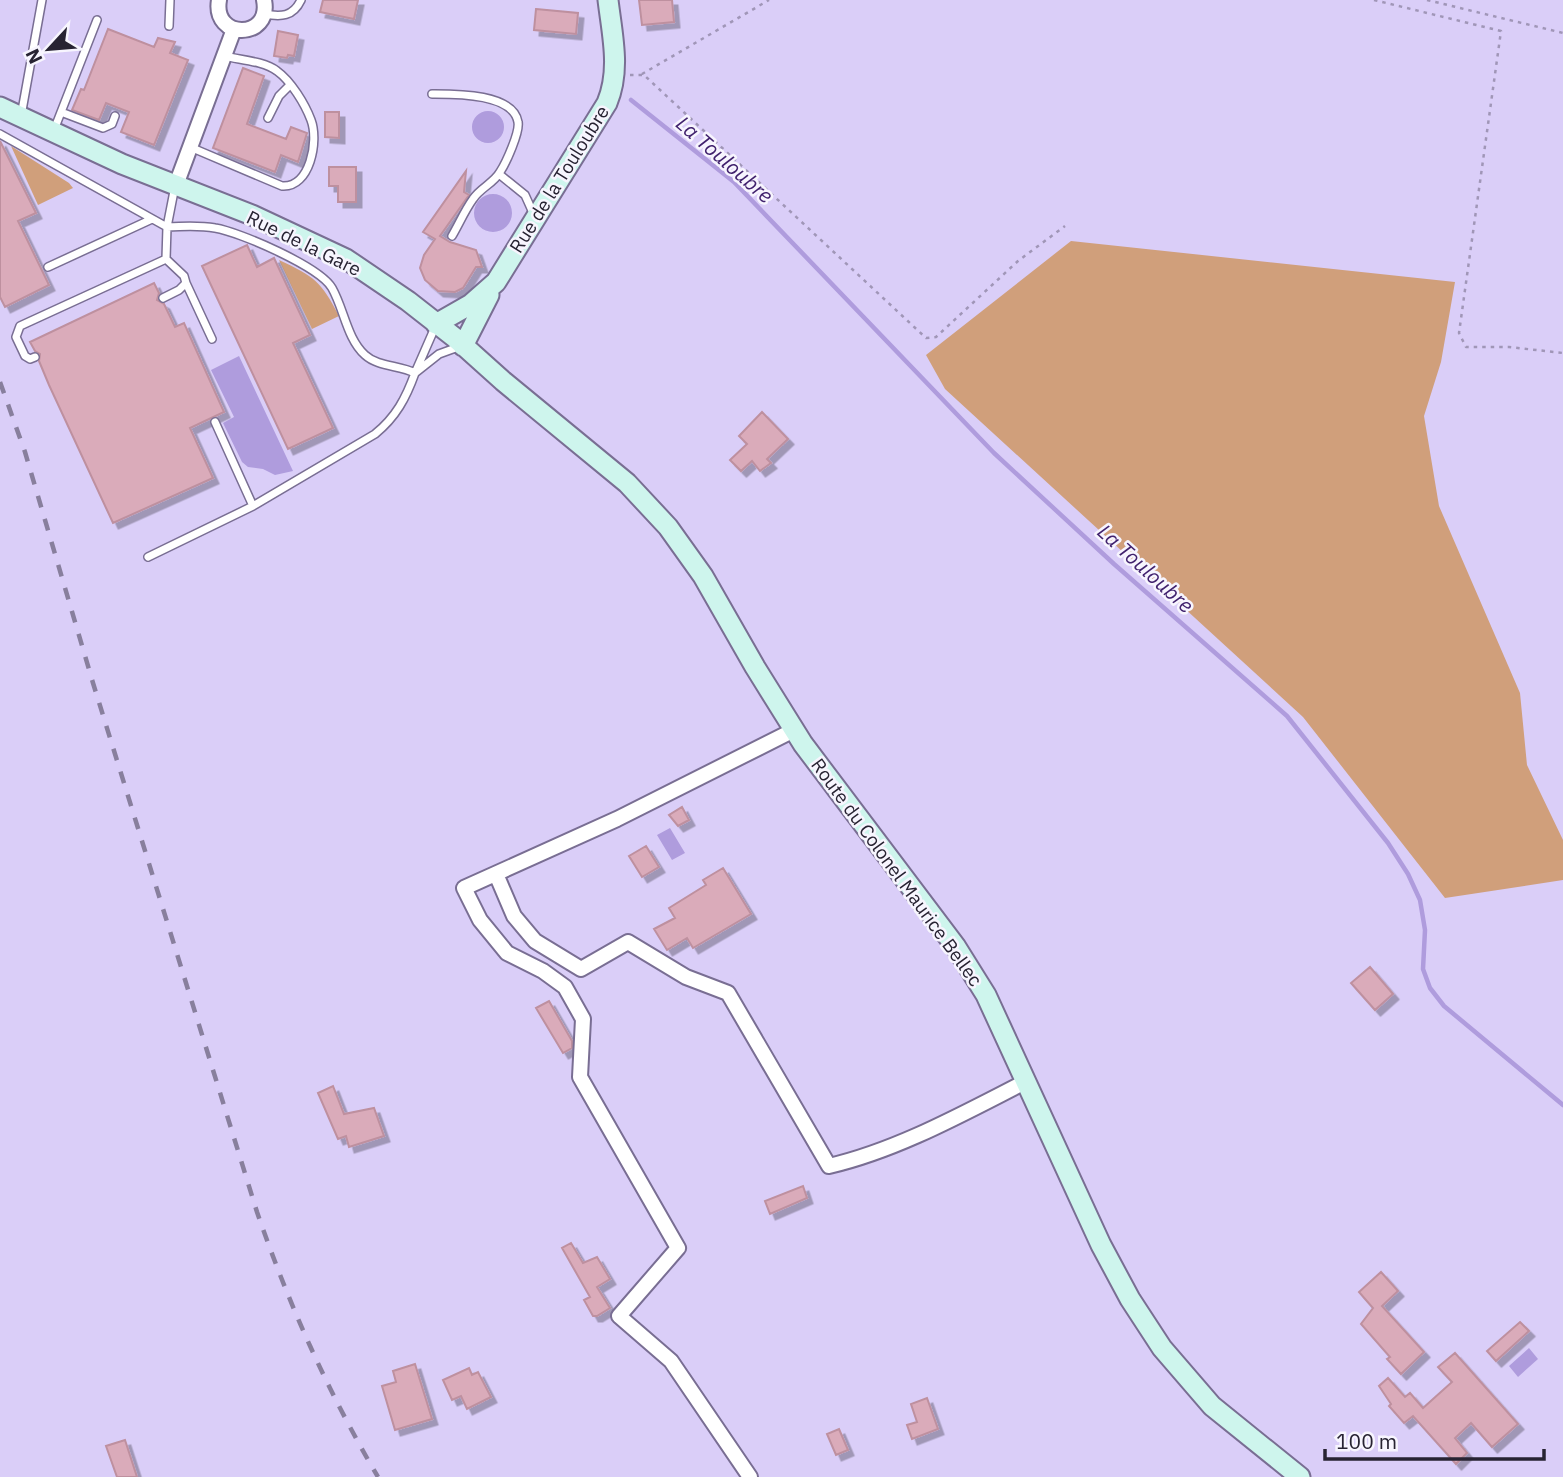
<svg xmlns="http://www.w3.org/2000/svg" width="1563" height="1477" font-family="'IBM Plex Sans',sans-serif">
	<defs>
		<filter id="shadow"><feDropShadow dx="5.5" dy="5.5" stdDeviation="0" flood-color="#0004"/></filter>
	</defs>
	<rect width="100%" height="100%" fill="#dacef8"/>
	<!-- green -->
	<path fill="#d09f7b" d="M11,146L69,183L73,188L38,205Z
		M1071,241L1455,282L1441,362L1424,416L1439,506L1520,693L1527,765L1563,840V880L1445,898L1303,717L945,389L926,355Z
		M279,260C315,277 321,281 339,316L312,329Z"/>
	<!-- water -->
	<path fill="#af9cdd" d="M472 127a16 16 0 1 1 32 0a16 16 0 1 1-32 0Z
		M474 213a19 19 0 1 1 38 0a19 19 0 1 1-38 0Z
		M239,356L293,471L275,475L263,469L248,467L242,462L223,423L234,417L211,370Z
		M670,828L685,853L672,860L657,835Z
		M1529,1348L1538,1359L1518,1377L1509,1366Z"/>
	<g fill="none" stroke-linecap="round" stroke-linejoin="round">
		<!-- stream -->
		<path stroke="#af9cdd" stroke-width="4.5" d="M631,100L734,182L994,453L1114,564L1287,716L1388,843L1408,874L1420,900L1425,930L1423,969L1430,988L1444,1006L1563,1105"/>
	</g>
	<!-- building -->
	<path fill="#daabba" stroke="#be909f" stroke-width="2" filter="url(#shadow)" d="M323,0H358L354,19L320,12Z
		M639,0H672L674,22L642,25Z
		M536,9L578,13L576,34L534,30Z
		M108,29L154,47L158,38L175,42L170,53L188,60L154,145L121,132L129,112L106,103L99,120L72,110L81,89L84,90Z
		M278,31L298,35L294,56L288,55L287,58L274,56Z
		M243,68L264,76L247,124L286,139L291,127L307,133L298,162L281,155L275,172L213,148Z
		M325,112H339V138L325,137Z
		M0,141L36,213L18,221L49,285L5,307L0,297Z
		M329,167H356V202H338V186H329Z
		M466,171L464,192L469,195L440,236L450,242L476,250L482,267H476L463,288L455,292L438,291L425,280L420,268L424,255L435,239L423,232Z
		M247,245L257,267L274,258L310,335L293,343L333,428L288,449L202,266Z
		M154,283L159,293L157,300L164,304L175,327L184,323L224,412L190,428L213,478L113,523L49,385L39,361L40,354L35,351L30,342Z
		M762,412L788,439L767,459L771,463L760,471L752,461L741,471L730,460L747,444L739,436Z
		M682,807L689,820L678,826L669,815Z
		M646,846L659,867L642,877L629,856Z
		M723,868L751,914L693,948L687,938L667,950L654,929L675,918L669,908L706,885L703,880Z
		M1370,967L1393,994L1375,1010L1351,983Z
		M549,1001L572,1041V1048L563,1053L536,1008Z
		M333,1086L344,1114L374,1108L384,1136L349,1147L346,1136L338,1139L318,1093Z
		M803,1186L807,1198L770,1214L765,1201Z
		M571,1243L583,1263L597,1257L610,1279L597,1287L610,1308L597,1316H593L584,1300L590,1297L562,1248Z
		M1381,1272L1398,1291L1382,1306L1424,1352L1401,1374L1387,1359L1390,1357L1361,1324L1373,1308L1359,1292Z
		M1520,1322L1529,1331L1496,1361L1487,1351Z
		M1455,1353L1518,1424L1492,1447L1471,1423L1455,1438L1467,1453L1456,1464L1413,1416L1404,1423L1389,1406L1391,1404L1379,1386L1388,1378L1405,1397L1410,1393L1423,1408L1452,1382L1438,1367Z
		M415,1364L432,1419L395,1430L382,1386L396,1382L393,1371Z
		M469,1368L472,1375L478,1372L491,1397L467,1409L461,1396L452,1400L443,1380Z
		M927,1398L938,1429L912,1439L907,1425L917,1422L911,1404Z
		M839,1429L848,1450L836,1455L827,1434Z
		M125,1440L137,1477H117L106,1446Z"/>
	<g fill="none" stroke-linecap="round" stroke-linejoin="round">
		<!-- lane casing -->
		<g stroke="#796e93" stroke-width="10">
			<path id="lane" d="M264,14C281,17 293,17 301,0
				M169,26L170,0
				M432,94C454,94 513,93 518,122C520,132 506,163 500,172C494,183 480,188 473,199C465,210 459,224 452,236
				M61,112L103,128L112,124L115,116
				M21,116L42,0
				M268,118L279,96L290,85
				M54,130L97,20
				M0,134L167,227C183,226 199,225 215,228C240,232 320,267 332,288C344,309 347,339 365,355C378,367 399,365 415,373C406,398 396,417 375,434L253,506L148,557
				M190,147L282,186C310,188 319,141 311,120C305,104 291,81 277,71C264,61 240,60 224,56
				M499,174L525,195L534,215
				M48,267L152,219
				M186,283L212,339
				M163,298L179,290L186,283L184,276L166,259
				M436,325L415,373L439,354L461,346
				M35,357L30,359L25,356L16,337L20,326L166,259L167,227L175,186
				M215,422L253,506"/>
		</g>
		<!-- street casing -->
		<g stroke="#796e93" stroke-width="18">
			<path id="street" d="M219,0C212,40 272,40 264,0
				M176,185L234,29
				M496,874L514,916L535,941L581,969L628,942L686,977L728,993L829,1166C898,1150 964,1113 1027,1081
				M750,1477L671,1361L619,1316L678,1248L580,1077L583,1019L565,987L543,971L507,953L480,920L464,888L617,819L794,730"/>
		</g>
		<!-- secondary casing -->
		<g stroke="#796e93" stroke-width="23">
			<path id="secondary" d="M0,107L122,164L252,215L346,259L408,301L454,337L503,381L627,483L668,527L703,576L755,667L803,744L956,947L986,995L1101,1245L1130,1299L1162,1348L1212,1406L1300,1477
				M436,324L471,304L496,282L607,103C621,70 612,34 608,0
				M463,346L489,295"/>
		</g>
		<!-- path -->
		<path stroke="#a096b7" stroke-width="2.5" stroke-dasharray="3.5 5" stroke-linecap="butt" d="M1374,0L1501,31L1459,333L1466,347H1509L1563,353
			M1427,0L1563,33
			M642,74L769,0
			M630,75H644L926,338L936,337L1018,261L1065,226"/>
		<!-- lane -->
		<use href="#lane" stroke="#fff" stroke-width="7"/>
		<!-- street -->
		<use href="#street" stroke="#fff" stroke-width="14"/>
		<!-- secondary -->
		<use href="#secondary" stroke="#cef5ed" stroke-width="19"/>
		<!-- rail -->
		<path stroke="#887f9d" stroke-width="4.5" stroke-dasharray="12 12" stroke-linecap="butt" d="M0,382L25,452L93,683L257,1212C289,1305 328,1392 378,1477"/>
	</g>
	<g text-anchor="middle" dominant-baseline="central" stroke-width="5" stroke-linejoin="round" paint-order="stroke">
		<!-- street labels -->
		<g font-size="19" fill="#272332" stroke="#f7f5fe">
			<text transform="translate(559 179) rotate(-58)">Rue de la Touloubre</text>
			<text transform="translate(304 243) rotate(26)">Rue de la Gare</text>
			<text transform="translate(897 872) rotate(54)">Route du Colonel Maurice Bellec</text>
		</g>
		<!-- water labels -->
		<g font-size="21" font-style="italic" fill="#41226e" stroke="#f7f5fe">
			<text transform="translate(725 159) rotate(41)">La Touloubre</text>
			<text transform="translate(1146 568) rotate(42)">La Touloubre</text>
		</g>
	</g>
	<!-- north arrow -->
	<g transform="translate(49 49) rotate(244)" stroke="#f7f5fe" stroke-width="5" paint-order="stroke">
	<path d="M0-5L12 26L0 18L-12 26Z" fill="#272332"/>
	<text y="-10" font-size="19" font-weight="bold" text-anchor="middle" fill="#272332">N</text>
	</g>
	<!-- scale -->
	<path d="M1325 1449v10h219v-10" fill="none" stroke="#272332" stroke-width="3.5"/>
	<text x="1336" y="1449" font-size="21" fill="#272332" stroke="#f7f5fe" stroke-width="5" paint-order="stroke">100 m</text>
</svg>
